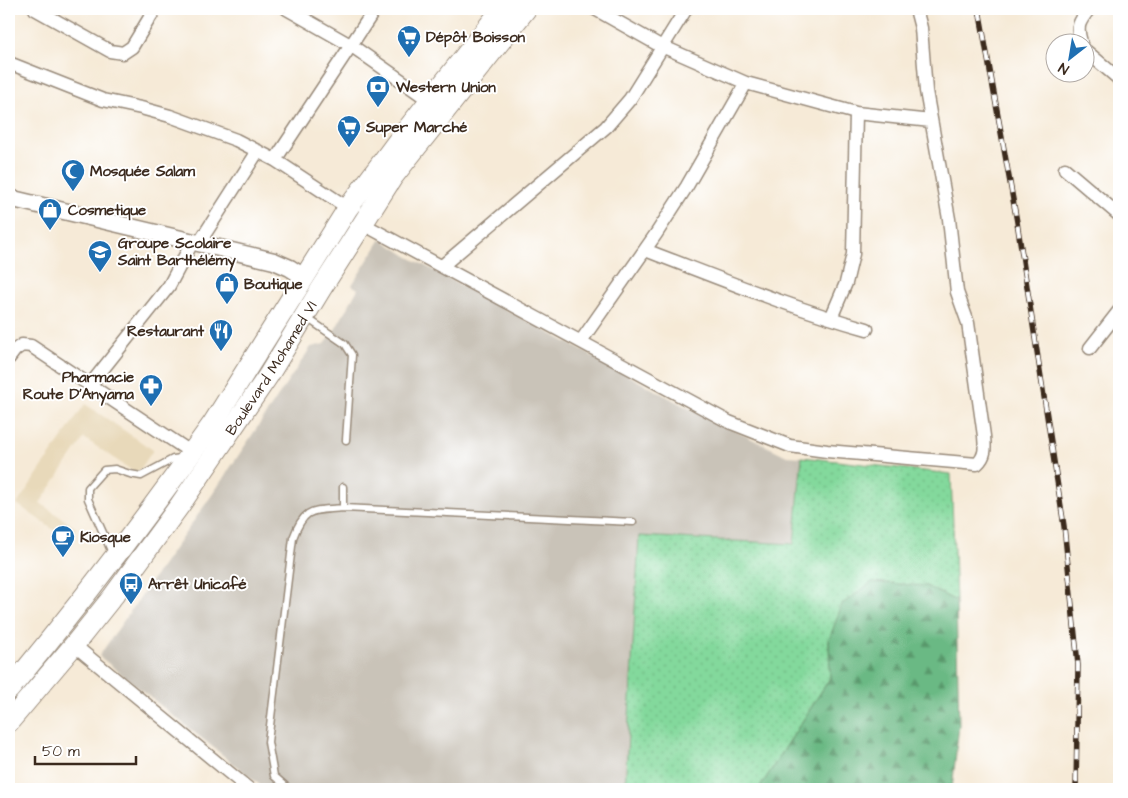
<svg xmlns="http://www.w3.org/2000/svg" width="1128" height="798" font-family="'Architects Daughter',sans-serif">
	<defs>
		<pattern id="grass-dots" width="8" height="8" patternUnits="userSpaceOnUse" patternTransform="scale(1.25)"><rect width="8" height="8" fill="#83d99c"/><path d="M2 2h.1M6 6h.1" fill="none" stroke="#72ba86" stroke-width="1.8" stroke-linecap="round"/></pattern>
		<pattern id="forest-firs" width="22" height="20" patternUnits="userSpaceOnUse" patternTransform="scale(1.25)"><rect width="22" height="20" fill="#6ab984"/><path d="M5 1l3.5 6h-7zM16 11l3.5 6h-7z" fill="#58976b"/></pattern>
	</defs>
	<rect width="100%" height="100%" fill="#fff"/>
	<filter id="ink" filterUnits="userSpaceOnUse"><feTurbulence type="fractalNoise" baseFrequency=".02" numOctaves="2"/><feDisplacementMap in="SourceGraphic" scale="10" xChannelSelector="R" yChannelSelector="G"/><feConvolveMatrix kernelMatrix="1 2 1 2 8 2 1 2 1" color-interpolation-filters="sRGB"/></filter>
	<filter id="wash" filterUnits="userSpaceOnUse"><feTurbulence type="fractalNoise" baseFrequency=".0096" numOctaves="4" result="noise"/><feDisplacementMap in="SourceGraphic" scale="20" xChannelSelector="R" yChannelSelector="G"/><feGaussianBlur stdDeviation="1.12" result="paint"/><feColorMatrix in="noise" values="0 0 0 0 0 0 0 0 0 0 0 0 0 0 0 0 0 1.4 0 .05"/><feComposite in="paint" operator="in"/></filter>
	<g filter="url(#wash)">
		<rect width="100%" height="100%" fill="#f6ead7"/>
		<!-- built -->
		<path fill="#e8d9ba" d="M85,404L153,450L137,474L84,438L40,503L76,528L68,540L17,504Z"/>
		<!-- industrial -->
		<path fill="#c9c3b8" d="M381,239L407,256L688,408L787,456L802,457L794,544L639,537L625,789H265L99,656L214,492L311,347L325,344L332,335L358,289L352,285Z"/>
		<!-- grass -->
		<path fill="url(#grass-dots)" stroke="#5f825d" d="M802,457L951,474L956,601L926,586L829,640L830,678L759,789H625L639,536L794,544Z"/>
		<!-- forest -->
		<path fill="url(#forest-firs)" stroke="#527251" d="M872,582L926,586L956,601L959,725L952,789H759L830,678L829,640L842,604Z"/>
	</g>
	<g filter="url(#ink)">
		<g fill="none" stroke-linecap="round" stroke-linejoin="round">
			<!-- service casing -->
			<g stroke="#988a7a" stroke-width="9">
				<path id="service" d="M307,318L345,344L352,355L346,440
					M343,508V487
					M113,555L88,499V488L104,470L115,469L130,474L141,476L173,459L182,458
					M289,789L274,776L268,742L293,538C305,506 313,511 343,508L633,522"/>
			</g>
			<!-- minor casing -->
			<g stroke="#988a7a" stroke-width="15">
				<path id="minor" d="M35,9L110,51L123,53L132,47L155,9
					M287,9L352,46L429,100
					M595,9L657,44L746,83L856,113L931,121
					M1081,42C1076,26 1079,22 1089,9
					M1086,51L1119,79
					M9,63L103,100L141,108L170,116L236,140L275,160L348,208
					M275,160L375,9
					M1065,169L1119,215
					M363,224L729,422L790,446L827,451L977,464C986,456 985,448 984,436L968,323L957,292L949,219L926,91L921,28L916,9
					M199,243L258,151
					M645,250C719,278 791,308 867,329
					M442,266L606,127L630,99L686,9
					M831,318L846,283L853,254L856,113
					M581,341L656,234L687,186L746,83
					M1090,348L1119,311
					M9,358L15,350L22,345L31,346L192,453
					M90,385L169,286L193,241
					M74,645L249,789"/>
			</g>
			<!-- tertiary casing -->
			<g stroke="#988a7a" stroke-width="19">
				<path id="tertiary" d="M9,198L274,261L290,268L304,277"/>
			</g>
			<!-- primary casing -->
			<g stroke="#988a7a" stroke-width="22">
				<g id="primary">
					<path d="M9,690C80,604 148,515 213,423L348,208L397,142L502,9"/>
					<path id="s1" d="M9,722L74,645L114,595L180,505L268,376L321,289L392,178L526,9"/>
				</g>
			</g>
			<!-- service -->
			<use href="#service" stroke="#fff" stroke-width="6"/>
			<!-- minor -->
			<use href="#minor" stroke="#fff" stroke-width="12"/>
			<!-- tertiary -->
			<use href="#tertiary" stroke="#fff" stroke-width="16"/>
			<!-- primary -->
			<use href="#primary" stroke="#fff" stroke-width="20"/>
			<!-- rail casing -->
			<g stroke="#3b2a1e" stroke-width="5.5">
				<path id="rail" d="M979,9L1017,222L1064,526L1078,665L1076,789"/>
			</g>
			<!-- rail -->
			<use href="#rail" stroke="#fff" stroke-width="4" stroke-dasharray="11" stroke-linecap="butt"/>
		</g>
	</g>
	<!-- icons -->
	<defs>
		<g id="supermarket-pin" transform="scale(1.25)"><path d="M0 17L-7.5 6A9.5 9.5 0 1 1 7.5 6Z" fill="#1f6fb2" stroke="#fff"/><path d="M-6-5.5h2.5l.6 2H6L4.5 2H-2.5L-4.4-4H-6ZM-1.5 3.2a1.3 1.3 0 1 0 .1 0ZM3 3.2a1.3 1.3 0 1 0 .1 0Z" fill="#fff"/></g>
		<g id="bank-pin" transform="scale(1.25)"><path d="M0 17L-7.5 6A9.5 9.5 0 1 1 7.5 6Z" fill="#1f6fb2" stroke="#fff"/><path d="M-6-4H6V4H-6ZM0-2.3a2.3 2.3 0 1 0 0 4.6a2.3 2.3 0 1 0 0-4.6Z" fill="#fff"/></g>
		<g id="mosque-pin" transform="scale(1.25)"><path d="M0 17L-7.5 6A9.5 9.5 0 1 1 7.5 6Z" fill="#1f6fb2" stroke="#fff"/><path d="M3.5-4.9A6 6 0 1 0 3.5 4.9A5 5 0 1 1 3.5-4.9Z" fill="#fff"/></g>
		<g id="shop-pin" transform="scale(1.25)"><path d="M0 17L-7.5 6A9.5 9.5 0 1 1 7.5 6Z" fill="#1f6fb2" stroke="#fff"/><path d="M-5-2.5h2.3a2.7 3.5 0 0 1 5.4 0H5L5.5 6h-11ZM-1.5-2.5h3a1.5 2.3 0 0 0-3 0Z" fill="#fff"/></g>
		<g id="school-pin" transform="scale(1.25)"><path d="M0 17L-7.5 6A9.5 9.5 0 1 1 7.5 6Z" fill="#1f6fb2" stroke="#fff"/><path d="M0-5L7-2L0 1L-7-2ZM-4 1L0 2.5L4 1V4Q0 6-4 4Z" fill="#fff"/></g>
		<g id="restaurant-pin" transform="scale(1.25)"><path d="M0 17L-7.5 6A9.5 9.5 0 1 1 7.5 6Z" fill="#1f6fb2" stroke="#fff"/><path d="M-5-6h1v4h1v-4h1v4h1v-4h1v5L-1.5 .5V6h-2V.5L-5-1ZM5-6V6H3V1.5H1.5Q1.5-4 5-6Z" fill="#fff"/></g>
		<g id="pharmacy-pin" transform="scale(1.25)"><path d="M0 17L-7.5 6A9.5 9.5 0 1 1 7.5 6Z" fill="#1f6fb2" stroke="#fff"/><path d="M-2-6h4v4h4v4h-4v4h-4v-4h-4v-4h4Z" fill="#fff"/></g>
		<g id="cafe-pin" transform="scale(1.25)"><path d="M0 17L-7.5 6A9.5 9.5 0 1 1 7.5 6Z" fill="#1f6fb2" stroke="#fff"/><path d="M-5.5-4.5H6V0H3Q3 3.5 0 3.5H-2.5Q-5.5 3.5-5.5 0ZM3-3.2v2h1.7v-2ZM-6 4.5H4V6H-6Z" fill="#fff"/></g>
		<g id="bus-pin" transform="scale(1.25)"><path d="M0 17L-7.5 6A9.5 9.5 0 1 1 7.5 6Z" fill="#1f6fb2" stroke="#fff"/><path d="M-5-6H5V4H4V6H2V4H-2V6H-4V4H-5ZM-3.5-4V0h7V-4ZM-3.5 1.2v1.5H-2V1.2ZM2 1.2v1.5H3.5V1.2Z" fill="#fff"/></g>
	</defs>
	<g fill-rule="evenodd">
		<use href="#supermarket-pin" x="409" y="37"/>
		<use href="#bank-pin" x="378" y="87"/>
		<use href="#supermarket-pin" x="349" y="127"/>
		<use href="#mosque-pin" x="73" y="171"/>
		<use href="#shop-pin" x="50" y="210"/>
		<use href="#school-pin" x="100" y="252"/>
		<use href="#shop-pin" x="227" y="284"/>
		<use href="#restaurant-pin" x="221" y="331"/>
		<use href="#pharmacy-pin" x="151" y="386"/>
		<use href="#cafe-pin" x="63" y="537"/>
		<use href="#bus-pin" x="131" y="584"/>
	</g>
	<g text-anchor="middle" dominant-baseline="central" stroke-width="4" stroke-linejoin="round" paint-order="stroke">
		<!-- poi labels -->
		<g font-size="15" font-weight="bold" fill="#3b2a1e" stroke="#fff" text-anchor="start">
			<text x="426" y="37">Dépôt Boisson</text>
			<text x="396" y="87">Western Union</text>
			<text x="366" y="127">Super Marché</text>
			<text x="90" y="171">Mosquée Salam</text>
			<text x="68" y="210">Cosmetique</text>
			<text x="118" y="243">Groupe Scolaire<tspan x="118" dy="17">Saint Barthélémy</tspan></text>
			<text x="244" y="284">Boutique</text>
			<text x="204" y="331" text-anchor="end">Restaurant</text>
			<text x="134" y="377" text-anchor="end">Pharmacie<tspan x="134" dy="17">Route D'Anyama</tspan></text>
			<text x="80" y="537">Kiosque</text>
			<text x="148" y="584">Arrêt Unicafé</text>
		</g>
		<!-- street labels -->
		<g font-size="15" fill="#3b2a1e" stroke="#fff">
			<text stroke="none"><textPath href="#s1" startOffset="441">Boulevard Mohamed VI</textPath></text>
		</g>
	</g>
	<!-- margin -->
	<rect width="1128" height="798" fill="none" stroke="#fff" stroke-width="30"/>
	<!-- north arrow -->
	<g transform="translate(1070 58) rotate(211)"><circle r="24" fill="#ffffff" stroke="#b1aaa5"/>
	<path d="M0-4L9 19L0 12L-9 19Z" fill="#1f6fb2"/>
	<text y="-8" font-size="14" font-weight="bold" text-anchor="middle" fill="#3b2a1e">N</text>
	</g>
	<!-- scale -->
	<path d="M35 756v8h101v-8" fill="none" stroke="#3b2a1e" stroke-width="2.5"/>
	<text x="42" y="756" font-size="15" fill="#3b2a1e" stroke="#ffffff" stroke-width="4" paint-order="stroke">50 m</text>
</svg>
